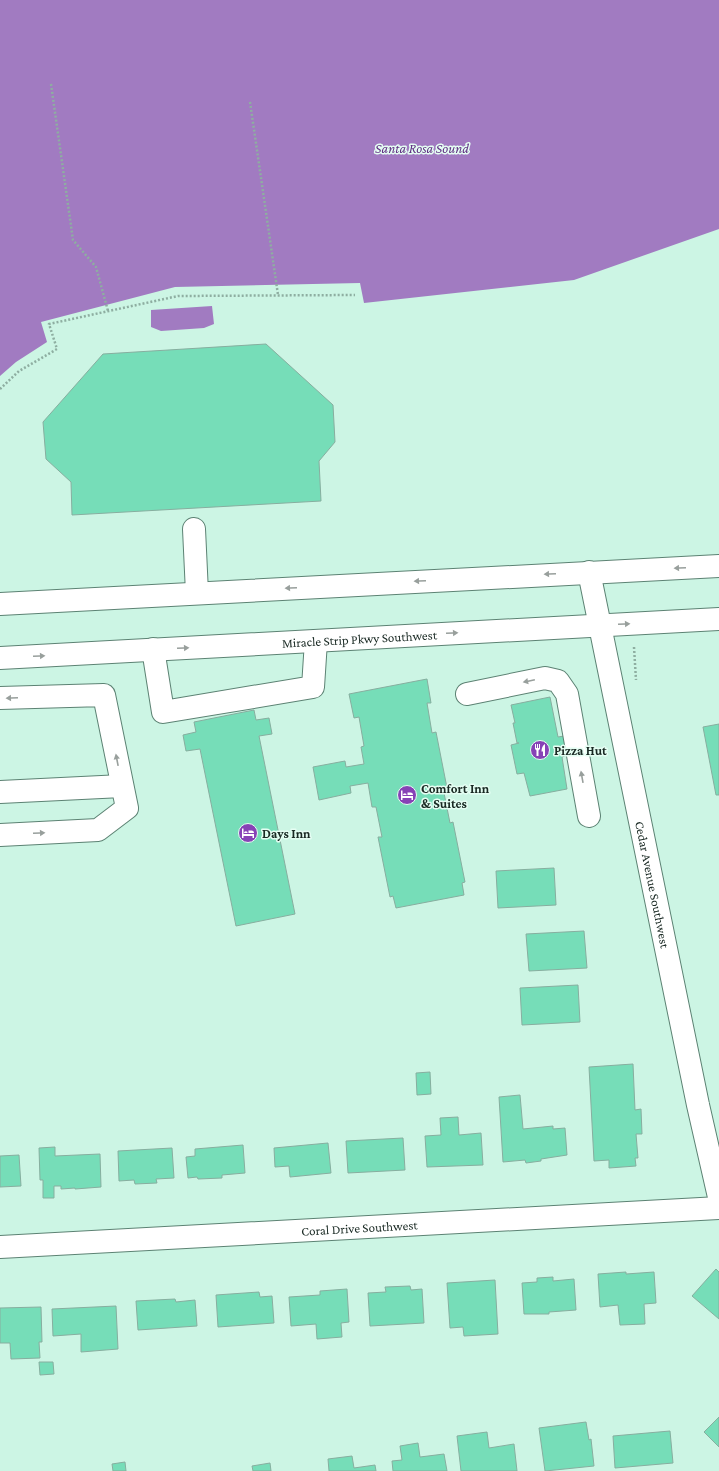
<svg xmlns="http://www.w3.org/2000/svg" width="719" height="1471" font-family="'Crimson Pro',serif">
	<rect width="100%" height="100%" fill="#ccf5e4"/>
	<!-- water -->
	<path fill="#a17bc1" d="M0,0H719V229L574,280L364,303L360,283L175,287L41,322L47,342L16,362L0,376Z
		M212,306L214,324L204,328L161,331L151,327V310Z"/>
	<!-- building -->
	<path fill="#76ddb8" stroke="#87ae9f" d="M266,344L333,405L335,442L319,461L321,501L72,515L71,482L46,459L43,422L103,354Z
		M427,679L431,703H427L432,733L436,732L448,793H444L450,823L453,822L465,882L462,883L464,895L396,908L393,896L390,897L378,837H382L376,807H372L368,783L350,786L351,793L319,800L313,767L345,761L346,767L364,764L361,747L364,746L359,717L354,718L349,694Z
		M550,697L558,737L564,736L568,755L562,757L567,789L530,796L524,773L517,774L511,745L519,743H517L513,723H515L511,705Z
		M254,710L256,720L269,718L272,734L259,736L295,914L236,926L200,749L186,751L183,735L196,732L194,722Z
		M719,724V795H716L703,727Z
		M554,868L556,905L498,908L496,871Z
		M584,931L587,968L529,971L526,934Z
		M578,985L580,1022L522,1025L520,988Z
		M633,1064L635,1110L641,1109L642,1134H636L638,1158H635L636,1166L609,1168V1160L594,1161L589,1067Z
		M430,1072L431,1094L417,1095L416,1073Z
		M520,1095L523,1129L553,1126V1129L565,1128L567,1155L541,1159V1161L526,1163L525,1160L503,1162L499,1097Z
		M458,1117L459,1135L481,1133L483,1165L427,1167L425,1136L441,1135L440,1118Z
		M403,1138L405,1170L348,1173L346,1141Z
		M328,1143L331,1173L290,1177L289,1166L275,1167L274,1148Z
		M243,1145L245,1173L222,1175V1178L198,1179L197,1177L188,1178L186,1157L195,1156V1149Z
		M55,1147V1156L100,1154L101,1187L75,1189V1188L61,1189V1186H54V1198H43V1180H40L39,1148Z
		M172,1148L174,1178L156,1179L157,1183L135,1184L134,1180L119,1181L118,1151Z
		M19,1155L21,1186L0,1187V1156Z
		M716,1269L719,1272V1319L692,1296Z
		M626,1272V1274L654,1272L656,1303L644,1304L645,1324L620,1325L618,1305L600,1307L598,1274Z
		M553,1277V1281L574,1279L576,1310L549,1312V1314H524L522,1283L537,1282V1278Z
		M495,1280L498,1334L464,1336L463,1327L450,1328L447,1283Z
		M410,1286L411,1290L422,1289L424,1323L370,1326L368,1293L386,1292L385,1287Z
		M347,1289L349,1322L341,1323L342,1337L317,1339L316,1324L291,1326L289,1297L320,1295V1291Z
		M259,1292L260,1297L272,1296L274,1323L218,1327L216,1295Z
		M175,1299L176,1302L195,1300L197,1326L138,1330L136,1301Z
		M116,1306L118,1349L81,1352V1334L53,1336L52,1309Z
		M41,1307L42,1342H39L40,1358L11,1359L10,1343H0V1308Z
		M39,1362H53L54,1374L40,1375Z
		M719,1417V1447L704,1432Z
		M586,1422L589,1440L591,1439L594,1466L545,1471L539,1428Z
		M670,1431L673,1463L615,1468L613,1436Z
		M487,1432L489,1448L514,1444L517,1471H461L457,1436Z
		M418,1443L420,1457L444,1454L447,1471H393L392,1461L402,1460L400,1446Z
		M352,1456L354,1468L375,1465L376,1471H329L328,1459Z
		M125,1462L126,1471H113L112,1464Z
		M270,1463L271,1471H253L252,1466Z"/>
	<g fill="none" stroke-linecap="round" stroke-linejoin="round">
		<!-- minor casing -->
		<g stroke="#5c8273" stroke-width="24">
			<g id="minor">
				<path d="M194,529L197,593"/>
				<path id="s1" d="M589,572L698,1105L719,1197"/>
				<path d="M153,649L163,712L313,687L316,641"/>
				<path d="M467,694L545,678L558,681L567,694L589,816"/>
				<path d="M0,698L104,695L127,808L98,830L0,835"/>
				<path d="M0,792L122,786"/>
				<path id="s2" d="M0,1247L719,1208"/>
			</g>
		</g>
		<!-- highway casing -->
		<g stroke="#5c8273" stroke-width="24">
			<g id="highway">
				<path d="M0,604L719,566"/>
				<path id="s3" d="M0,658L719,619"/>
			</g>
		</g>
		<!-- path -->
		<path stroke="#8eaea1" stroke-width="2.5" stroke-dasharray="2 2" stroke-linecap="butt" d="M51,84L73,240L96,267L108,311
			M250,102L278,295
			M0,389L19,371L57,349L49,324L178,296L355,295
			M634,647L636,680"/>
		<!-- minor -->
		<use href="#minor" stroke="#fff" stroke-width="22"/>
		<!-- highway -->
		<use href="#highway" stroke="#fff" stroke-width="22"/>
	</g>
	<!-- one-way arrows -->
	<defs><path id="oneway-solid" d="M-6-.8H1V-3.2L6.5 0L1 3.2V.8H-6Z"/></defs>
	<g fill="#989f9c">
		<use href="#oneway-solid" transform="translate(680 568) rotate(177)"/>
		<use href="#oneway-solid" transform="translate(550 574) rotate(177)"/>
		<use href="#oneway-solid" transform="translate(420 581) rotate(177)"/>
		<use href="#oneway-solid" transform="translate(291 588) rotate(177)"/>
		<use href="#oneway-solid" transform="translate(624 624) rotate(-3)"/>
		<use href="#oneway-solid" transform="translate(452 633) rotate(-3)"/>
		<use href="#oneway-solid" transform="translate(183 648) rotate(-3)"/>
		<use href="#oneway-solid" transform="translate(39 656) rotate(-3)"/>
		<use href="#oneway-solid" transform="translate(529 681) rotate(168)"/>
		<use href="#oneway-solid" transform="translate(12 698) rotate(178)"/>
		<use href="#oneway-solid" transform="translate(117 760) rotate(-101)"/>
		<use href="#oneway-solid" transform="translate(582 777) rotate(-100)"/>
		<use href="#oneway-solid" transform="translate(39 833) rotate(-3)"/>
	</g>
	<!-- icons -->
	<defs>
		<g id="restaurant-disc" transform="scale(1)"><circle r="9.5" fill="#8742b6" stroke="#e5fef3"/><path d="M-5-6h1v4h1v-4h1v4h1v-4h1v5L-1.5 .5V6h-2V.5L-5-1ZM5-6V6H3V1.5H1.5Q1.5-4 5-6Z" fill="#fff"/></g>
		<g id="hotel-disc" transform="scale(1)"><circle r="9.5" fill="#8742b6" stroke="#e5fef3"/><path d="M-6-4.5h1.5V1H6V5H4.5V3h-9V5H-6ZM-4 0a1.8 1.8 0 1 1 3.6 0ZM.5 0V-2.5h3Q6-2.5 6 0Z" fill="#fff"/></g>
	</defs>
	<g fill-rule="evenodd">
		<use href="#restaurant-disc" x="540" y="750"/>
		<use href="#hotel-disc" x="407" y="795"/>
		<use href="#hotel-disc" x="248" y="833"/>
	</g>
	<g text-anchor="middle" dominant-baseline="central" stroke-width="3" stroke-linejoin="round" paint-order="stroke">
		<!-- street labels -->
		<g font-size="13" fill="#192923" stroke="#e5fef3">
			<text stroke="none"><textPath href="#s3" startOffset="360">Miracle Strip Pkwy Southwest</textPath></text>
			<text stroke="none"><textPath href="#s1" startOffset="319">Cedar Avenue Southwest</textPath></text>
			<text stroke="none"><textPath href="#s2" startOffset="360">Coral Drive Southwest</textPath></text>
		</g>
		<!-- poi labels -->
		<g font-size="13" font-weight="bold" fill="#192923" stroke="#e5fef3" text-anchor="start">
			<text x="554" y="750">Pizza Hut</text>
			<text x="421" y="788">Comfort Inn<tspan x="421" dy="15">&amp; Suites</tspan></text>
			<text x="262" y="833">Days Inn</text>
		</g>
		<!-- water labels -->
		<g font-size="14" font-style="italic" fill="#5f2e82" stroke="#e5fef3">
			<text x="422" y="148">Santa Rosa Sound</text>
		</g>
	</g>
</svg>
